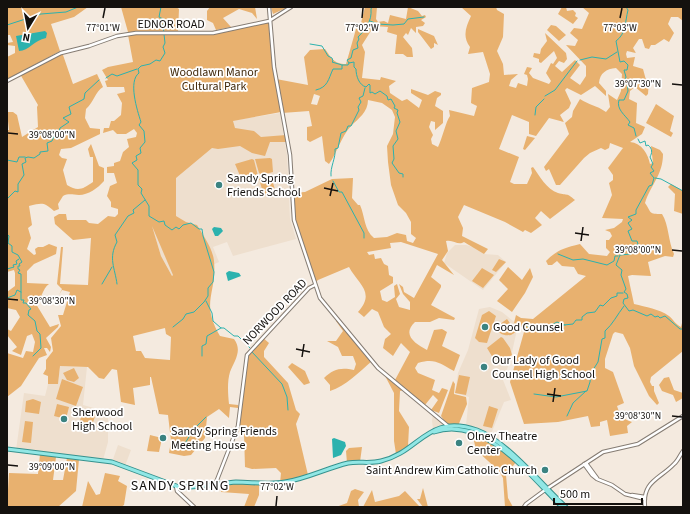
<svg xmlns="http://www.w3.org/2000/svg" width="690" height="514" font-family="'Source Sans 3',sans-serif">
	<rect width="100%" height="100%" fill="#f4eadf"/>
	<!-- built -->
	<path fill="#eedfce" d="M280,113L287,155L290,219L296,239L233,256L227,242L213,247L219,262L177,281L174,274L172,276L161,256L150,220L167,131Z
		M455,245H466L477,248L484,254L498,255L506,262L483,290L444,263L447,253Z
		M490,307L502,312L518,325L510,361L503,380L511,400L504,402L491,434L466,425L469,397L455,393L458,373L468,350L479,309Z
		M60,366L87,367L83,405L108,412V442L103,460L16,450L24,393L45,396L48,384H58Z
		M433,413L445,422L448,426L433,429L432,421Z
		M118,445L131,450L125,466L112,462Z"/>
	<!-- green -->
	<path fill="#e8b16f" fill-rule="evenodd" d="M7,7H88L74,17L51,24L60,51L7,80V57L15,53V46L7,45V43L13,42L10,35H7Z
		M121,7H176L179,9L178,32H128Z
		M210,7H255L257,19L252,13L239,9L223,18L231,27L216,30L213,23L207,20V11Z
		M271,7H288L273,14Z
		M365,7H377L376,19L378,22L384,21L388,23L390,15L406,19L408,7L418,11L422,16L425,15L426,17L421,20L425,23L423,26L416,27V33L411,28L408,35L406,33L403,37L412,48L413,57H407L403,54H395L397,35L387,32L388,27L374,26L362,45L365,52L362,78L380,80L381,77L396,81L389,86L390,93L402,101L407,99L419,108L422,100L411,93V89L428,95L435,91L441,93V95L437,98L435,106L443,111V123L435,130V122L431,121L429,127L433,135L431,139L432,144L438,147C442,139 446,121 450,116L449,110L474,116L477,106L471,103L472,88L489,82L490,74L483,52L468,54L470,47C462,36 466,27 471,16L461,7H496L497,10L504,14L503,37L497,51L503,64L504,75L518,74L511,80L509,86L516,88L518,83L527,86L528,79L527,75L524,74L527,67L532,68L529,73L533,78L549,84L551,81L546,73L551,63L553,64L557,58L554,51L541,63L539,62V59L533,57L534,53L540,54L541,49L547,41L545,33L566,53L567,59L564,63L559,61L555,66L562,72L575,60L580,65L570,78L580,85L586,76V66L566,45L575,46L578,40L570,33L574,28L582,29L589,13L582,7H683V21L678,17H671L668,24L674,33L669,42L664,39L655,45H651L649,49L645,48L642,39H639L633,48L636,53L627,51L626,54L627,58L635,57L633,66L643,69L646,80H649L648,94L646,96L635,87L630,91L629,99L637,103L636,123L645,127L642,134L630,142C642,143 648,154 650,164L653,163L651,146L660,150L663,154C663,175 651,184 645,203C652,213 648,214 662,214C669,225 668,241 674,254L673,257L665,256L648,262L651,276L632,275L628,276L634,304C646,307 659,309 669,316C674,320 675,324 681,327L683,319V351L651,377L650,382L652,386H654V391L659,403L657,405L649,396L634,366L630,348L623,334L615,332L613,334L605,359V368L613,372L624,403L617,406C620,415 622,419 632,422L627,426L628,433L610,436L607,420L600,422V426L591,427L588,416L558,422L524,424L510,382L524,332L522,327L514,323L516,315L521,318L533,319L586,276L578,274L574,267L562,266L557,261L552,265H548L546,261C557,250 564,248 580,244L589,254L607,256L610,252L606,248V240H609L612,236L610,232L605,230L614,228L622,222L623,219L602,218L612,195L609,183L613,180V175L608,168L623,148L610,143L609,148L605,150L601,148L590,153L584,158L560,185H556L549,169L546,171L544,167L569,134L565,123L572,117L573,111L580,99C589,105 596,105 606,112L610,107L608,94L617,100L621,91L622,74L616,68C606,69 600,73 599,83L606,91V96L595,86L581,95L567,88L565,90L571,103L569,108L560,115L564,122L549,118L536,136L529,134V122L512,115L499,149L519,157L510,182L514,184H527L532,173L531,168L533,167C539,175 547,190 558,193C568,196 566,192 575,200L550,219L541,211L535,218L542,225L531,233L525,230L523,232L505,222L464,205L458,217L463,228L462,236L488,249L484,254L464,242C458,246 453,239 446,241L448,251L442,260L454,275L437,265L431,277L441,285V287L431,305L455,318L454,320L439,318L430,322H415C401,335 416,344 427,350L434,330L442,329L447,332L442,346L460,355L454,371C439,363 435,358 418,363L415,368L418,373L435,380L432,390L439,393L442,388L448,390L439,413L431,410L438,400L433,395L425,405L404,390L400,391L399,411L409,427L408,446L396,454L394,441V393L383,372L395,380L410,352L401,343L393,356L383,348L385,339L391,334L384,327L378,312L372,309L364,317L358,312C376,292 358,284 349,267L318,280L314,284L296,228L292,193L305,192L332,179L353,178L352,198L358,205H360C365,216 364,230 374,238L387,237L397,233L406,235L407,241L413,243L416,238L411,234V222L406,213L398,205L391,185L388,162L387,146L393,134L395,117L392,110L382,103L368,100C368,112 358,119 351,126C341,137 337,153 329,164L325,161L322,136L310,142L307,140V127L312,126L309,111L282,113L281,112L233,121L235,128L254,131L261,137L286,135L288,142H270L265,156L252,153L240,146L218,149L212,148L176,178V216L186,222L197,225C203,235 213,249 214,261C217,294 200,302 220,336L234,339C243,351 234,361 230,372C227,382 228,394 229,404L238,405V408L230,407L229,418L219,409L207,417L205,438L191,455L184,456L169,453L171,441L168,415L159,414L151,377H150V385L133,388L135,405L121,402L117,370L112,369L104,379L99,378L88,367L60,366L58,384H48V376L43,374L46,369V360L53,351L51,338L61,326L58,315H63L70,292L62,290L59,295L62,289L57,284L61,247H63L60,284L88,285L91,238L73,240L55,224L54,217L59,214H66L67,220H86L89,223L98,224L108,216L115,217L118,214V209L111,207V202L107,196L110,186L117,183L114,173H107V167L114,166V163L120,161L123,152L129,147L127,139L136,137L137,133L134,129L126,134H117L113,130L103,133L104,128H109L111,121H114L121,115L122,103L117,94L125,92L124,87H107L105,81L108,80L102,70L108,67L133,62L128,35L139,33L209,34L269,21L276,79L308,85L304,57L310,50L325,49C331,57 333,64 346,64L356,29L361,23ZM314,94L320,96L317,105L311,104ZM152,226L173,275L172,276L161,256ZM401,242L438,254L414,298L404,292L403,287L399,284L403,294L410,302V310L399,307L396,299L400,294L397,284L394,286L395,297L387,302L382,300L380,291L393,283V277L389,275L388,266L384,264L381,258L375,259L374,254L369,255L367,252L391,248L390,243ZM165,328L166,334L171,337L170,360L145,358L141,351H136L133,336Z
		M562,7H566L567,11L573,10L576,13L575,16L578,18L573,24L558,14Z
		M551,25L556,26L566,35L559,41L547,30Z
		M418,29L434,36L438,45L434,43V47L431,49L418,32Z
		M57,55H63L73,84L97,74L103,87C95,92 94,102 86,109L85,118L90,128L100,129V134L71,148L61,149L59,155L62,158L67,159L63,170L67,185C78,192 83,189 93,182V157H90L88,149L91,144L99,166L104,168V181C98,188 88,195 79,195C73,195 69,193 63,196L58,204L59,209L54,211C43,202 43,203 29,206L32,225L28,228L31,238L27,249L34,255L36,254L35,249L38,247H43L49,244L57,247L56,254L34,264L27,271V283L49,284C42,289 42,299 36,304L50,327L59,324L58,327L46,338L51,347L50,352L47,348H44L47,355L39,358L21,386L7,397V353L23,358L26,351L33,352L35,342L32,334L27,336L21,355L12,351L17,347L7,335V329L11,331L20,317L16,310L7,308V292L15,286V273L14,270L7,272V130H9L7,112H13L17,115L22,137L38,127L37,107L38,105L20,74Z
		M656,104L674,116L670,131L673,133L671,137L646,123Z
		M527,136L535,138L525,150L523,149Z
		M270,158L272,159L273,172L262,175L259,173L255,159Z
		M252,159L254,160L258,176L248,180L241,178L235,164Z
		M271,176L276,193L264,196L259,179Z
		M671,184L683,191V214L674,211L675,194L668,187Z
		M499,259L506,262L496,272L492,270Z
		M508,267L522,280L530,268L533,277L525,293L512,312L497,301L508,289L499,280Z
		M482,268L494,275L483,288L472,281Z
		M489,311L496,316L487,343L479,342L475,338L482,315Z
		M338,318L362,346L372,361C359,372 346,386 330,391V385L324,378C333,369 341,367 354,370L356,364L353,356H342L338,347L327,341H336L343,331L336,321Z
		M507,319L516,332L511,335C504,336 498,334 496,327Z
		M262,337L269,343L264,351V357L288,383L296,410L300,414L296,424L308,475L280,483L281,473L276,468L252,469L245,467L244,434L236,430L246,358Z
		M501,337L503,338L510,348L512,355L503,360L493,358L487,348Z
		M292,363L305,371L310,383L304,385L288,367Z
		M74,368L79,378L74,382L67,380L63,373Z
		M459,375L470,377L466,395L455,393Z
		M669,377L674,390L683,393V398L676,402L673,395L662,391L659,385L664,378Z
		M62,379L83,387L76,406L56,399Z
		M453,381L455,384L454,394L466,397L467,404L458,426H448L441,416Z
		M33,399L41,402L39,414L25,412L26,401Z
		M57,404L69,407L66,419L54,416Z
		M489,406L498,409L492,428L483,426Z
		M85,412L96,414L92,425L80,421L82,413Z
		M25,421L33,422L31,443L22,442Z
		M472,432L485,437L516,462L506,475L508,498L513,507H505L503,478L499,471L476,450Z
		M150,435L162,438L159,452L147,451Z
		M362,447L360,462L347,463L346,451L349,448Z
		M40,454L56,457L53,480H63L67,458L79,459L76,491L58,507H7L9,473L38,474Z
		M105,473L120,476L118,481L127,486L124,505L121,507H82L88,481L96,495L100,494Z
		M235,483H259V495L254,507H244L249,494L221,492L223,484Z
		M423,488L428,507H423L417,499H420Z
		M355,489L364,492L358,500L359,507H336L347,503L351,491Z
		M372,490L375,502L399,496L405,491L420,507H363Z"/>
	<!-- water -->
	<path fill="#2cb2ae" d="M45,31L47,33L46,38C34,40 29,51 19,51L16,36Z
		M214,227L221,228L223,231L218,236H215L212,229Z
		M229,271L239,273L241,276L228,281L226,273Z
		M334,438L345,442L346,446L341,455L333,458L332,439Z"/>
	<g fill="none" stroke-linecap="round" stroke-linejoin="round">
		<!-- stream -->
		<path stroke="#2cb2ae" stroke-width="1" d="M161,7L159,17L165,20L163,25L165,43L163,47L165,53L160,61L156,60L150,64L141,66L138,69L139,73C128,81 137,110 141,122L139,125L144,131L145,142L140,148L141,153L136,156L137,160L132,163L138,170V185L142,189L141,193L149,206V216L159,222L164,221L165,225L172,230L176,227L179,229L183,225L191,223L199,229H202L203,236L214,272L213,282L208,288V296L204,302L194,312L186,314L183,319L173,327
			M372,7L371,9C372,21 366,29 358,37L359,39L357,43L358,48L353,50L351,58L347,60L349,63L354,62V67L356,69C356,76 359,85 366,87L369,84L370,85V93L372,92L375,94L380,91L387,96L388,100L391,99L395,106L394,108L398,110L397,113L400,122L396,131L398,139L393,146L394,159L392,163L399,173L403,174V177
			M626,7L628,10C625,22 626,34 616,41L620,62L624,61L628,65L627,70H624L626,77L624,83H627L628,91L624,100H619C616,109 625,115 630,122L628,125L634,128L636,136
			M370,21L378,24L393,25L404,24L408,19L424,17
			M7,25L41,14L66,12L78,7
			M310,44L322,46L328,56L332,58L333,61L332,62L342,65
			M580,60L592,57L606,59L617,52
			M106,78L112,74L117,76L137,69
			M316,90C328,87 328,80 333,69H342V65H348L349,63
			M545,96L555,90L577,61
			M535,115L536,107L544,99
			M638,139L640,143L645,141L646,146L648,145C653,149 652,153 650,157L653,164L651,167L654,171L650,173L654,178L652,185L649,186L636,210V214L628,217L632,220L628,223L632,229L628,231L632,241H637L638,244L632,248L631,254L620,255L616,265L622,270L621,275L626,289L624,292L627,294L628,298L624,299L623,303L629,311L633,310L647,316L651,314L655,317L658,316L660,318L665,316L680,329H683
			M7,160L17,162L19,157H25
			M331,176C330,167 336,158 335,149L338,148L341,133L346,131L348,126H351L359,110L358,107L361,102L359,98L363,96L365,88
			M655,178L661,179L683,191
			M333,181L339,192H342L364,233V238
			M7,199L15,191L18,192V184L24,175L22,164L26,162L25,158L28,157L34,158L40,154V152L48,151L47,143L52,141L55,134L59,132L60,128L69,122L63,118L71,114L69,107L84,99L85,93L99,80
			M7,234L9,236L8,243L12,246V252L18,255L22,262L19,264L20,266H18V269L20,270L18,273L21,274V300H24L23,303H26L31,309L29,310L28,315L35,321L37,331L40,334L41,348L33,356
			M558,254L573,260L583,259L607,265L614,261L615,256H618
			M7,269L14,267L13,265L17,264L16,261L19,259
			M102,284L112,267
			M117,284C115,268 108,258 117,242L115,235L128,216L134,213L133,210L145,200
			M7,298L15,295L17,290L21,292
			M206,301L212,313L213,321L221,328H224L234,336H238L250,348
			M527,326L546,328L557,322L565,325
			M557,332L564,325L573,324L576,320H582V317L587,313L595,312L600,305L603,306L611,298L617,296V293H623
			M252,352L282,384L287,397L288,410
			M202,356V346L206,344L207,336L221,328
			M534,394L556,397L587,391L590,382L591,373L598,362L602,339L605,338V331C613,324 617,315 624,306
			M567,416L573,403L586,391
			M184,445L192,432V429L197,426L206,417"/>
		<!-- secondary casing -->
		<g stroke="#857c73" stroke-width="4.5">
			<path id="secondary" d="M269,7L274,67L290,155L294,220L320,298L378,368L448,426
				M7,81L61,53L89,46L117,36L136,33H213L269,21L291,7
				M586,463L597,478
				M584,464L592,475L597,479L612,485L625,494L645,499
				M215,485L238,426L247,355L309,288L315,285
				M176,486L177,491L194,507
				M632,495L645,497
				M524,507L526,504L545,490L603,452L638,444L683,416
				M645,507C642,481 660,479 674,464C678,461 680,455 683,451"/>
		</g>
		<!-- primary casing -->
		<g stroke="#36928e" stroke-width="5">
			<path id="primary" d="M434,432C485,415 530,476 562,507
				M7,449L112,462L179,487C198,488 217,484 236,482C252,482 269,485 285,482C306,479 327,468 348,463C359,461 370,464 381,461C420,452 427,413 477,430C507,441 542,485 566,507"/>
		</g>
		<!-- secondary -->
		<use href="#secondary" stroke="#fff" stroke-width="2.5"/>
		<!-- primary -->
		<use href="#primary" stroke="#91e7e5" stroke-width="3"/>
	</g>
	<!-- ticks -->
	<path fill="none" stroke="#14110e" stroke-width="1.5" d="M103,18L105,8M362,18L363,8M620,18L622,8M672,84L682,85M8,133L18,134M324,188L338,191M330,196L333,183M575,233L589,235M581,241L583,227M672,250L682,251M8,299L18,300M296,349L310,352M302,357L304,344M547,394L561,396M553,402L555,388M672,416L682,417M8,465L18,466M276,506L277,496"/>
	<!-- markers -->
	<g fill="#3b8381" stroke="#fff" stroke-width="1.5">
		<circle cx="219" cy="185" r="4"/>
		<circle cx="485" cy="327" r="4"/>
		<circle cx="484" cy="367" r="4"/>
		<circle cx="64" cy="419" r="4"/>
		<circle cx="163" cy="438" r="4"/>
		<circle cx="459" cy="443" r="4"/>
		<circle cx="545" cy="470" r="4"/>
	</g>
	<g text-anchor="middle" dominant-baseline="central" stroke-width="3.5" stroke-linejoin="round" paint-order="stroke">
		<!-- street labels -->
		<g font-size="12" fill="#14110e" stroke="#fff">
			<text x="171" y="24">EDNOR ROAD</text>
			<text transform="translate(275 312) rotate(-46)">NORWOOD ROAD</text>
		</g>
		<!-- park labels -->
		<g font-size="12" fill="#41290b" stroke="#fff">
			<text x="214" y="72">Woodlawn Manor<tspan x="214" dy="14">Cultural Park</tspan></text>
		</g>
		<!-- poi labels -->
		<g font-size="12" fill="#14110e" stroke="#fff" text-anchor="start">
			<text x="227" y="178">Sandy Spring<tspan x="227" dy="14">Friends School</tspan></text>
			<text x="493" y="327">Good Counsel</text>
			<text x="492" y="360">Our Lady of Good<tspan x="492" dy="14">Counsel High School</tspan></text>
			<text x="72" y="412">Sherwood<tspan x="72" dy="14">High School</tspan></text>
			<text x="171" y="431">Sandy Spring Friends<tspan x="171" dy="14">Meeting House</tspan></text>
			<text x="467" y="436">Olney Theatre<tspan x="467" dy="14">Center</tspan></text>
			<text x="537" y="470" text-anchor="end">Saint Andrew Kim Catholic Church</text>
		</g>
		<!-- quarter labels -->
		<g font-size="14" letter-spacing="1" fill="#14110e" stroke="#fff">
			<text x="180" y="486">SANDY SPRING</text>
		</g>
	</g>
	<g font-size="10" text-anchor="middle" fill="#14110e" stroke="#fff" stroke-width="3.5" stroke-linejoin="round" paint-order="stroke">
		<text x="103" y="31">77°01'W</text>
		<text x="362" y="31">77°02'W</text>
		<text x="620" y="31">77°03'W</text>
		<text x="638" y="87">39°07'30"N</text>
		<text x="52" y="138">39°08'00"N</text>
		<text x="638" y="253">39°08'00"N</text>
		<text x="52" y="304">39°08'30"N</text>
		<text x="638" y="419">39°08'30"N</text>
		<text x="52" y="470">39°09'00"N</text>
		<text x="277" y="490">77°02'W</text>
	</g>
	<!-- border -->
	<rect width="690" height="514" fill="none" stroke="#14110e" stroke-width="16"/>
	<!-- north arrow -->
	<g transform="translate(28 28) rotate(190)" stroke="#ffffff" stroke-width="3" paint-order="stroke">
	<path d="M0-3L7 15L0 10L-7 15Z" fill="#14110e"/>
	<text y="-6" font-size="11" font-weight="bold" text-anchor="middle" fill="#14110e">N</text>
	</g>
	<!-- scale -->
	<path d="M554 498v6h88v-6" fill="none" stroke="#14110e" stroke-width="2"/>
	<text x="560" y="498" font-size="12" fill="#14110e" stroke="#ffffff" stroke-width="3" paint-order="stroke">500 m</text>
</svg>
